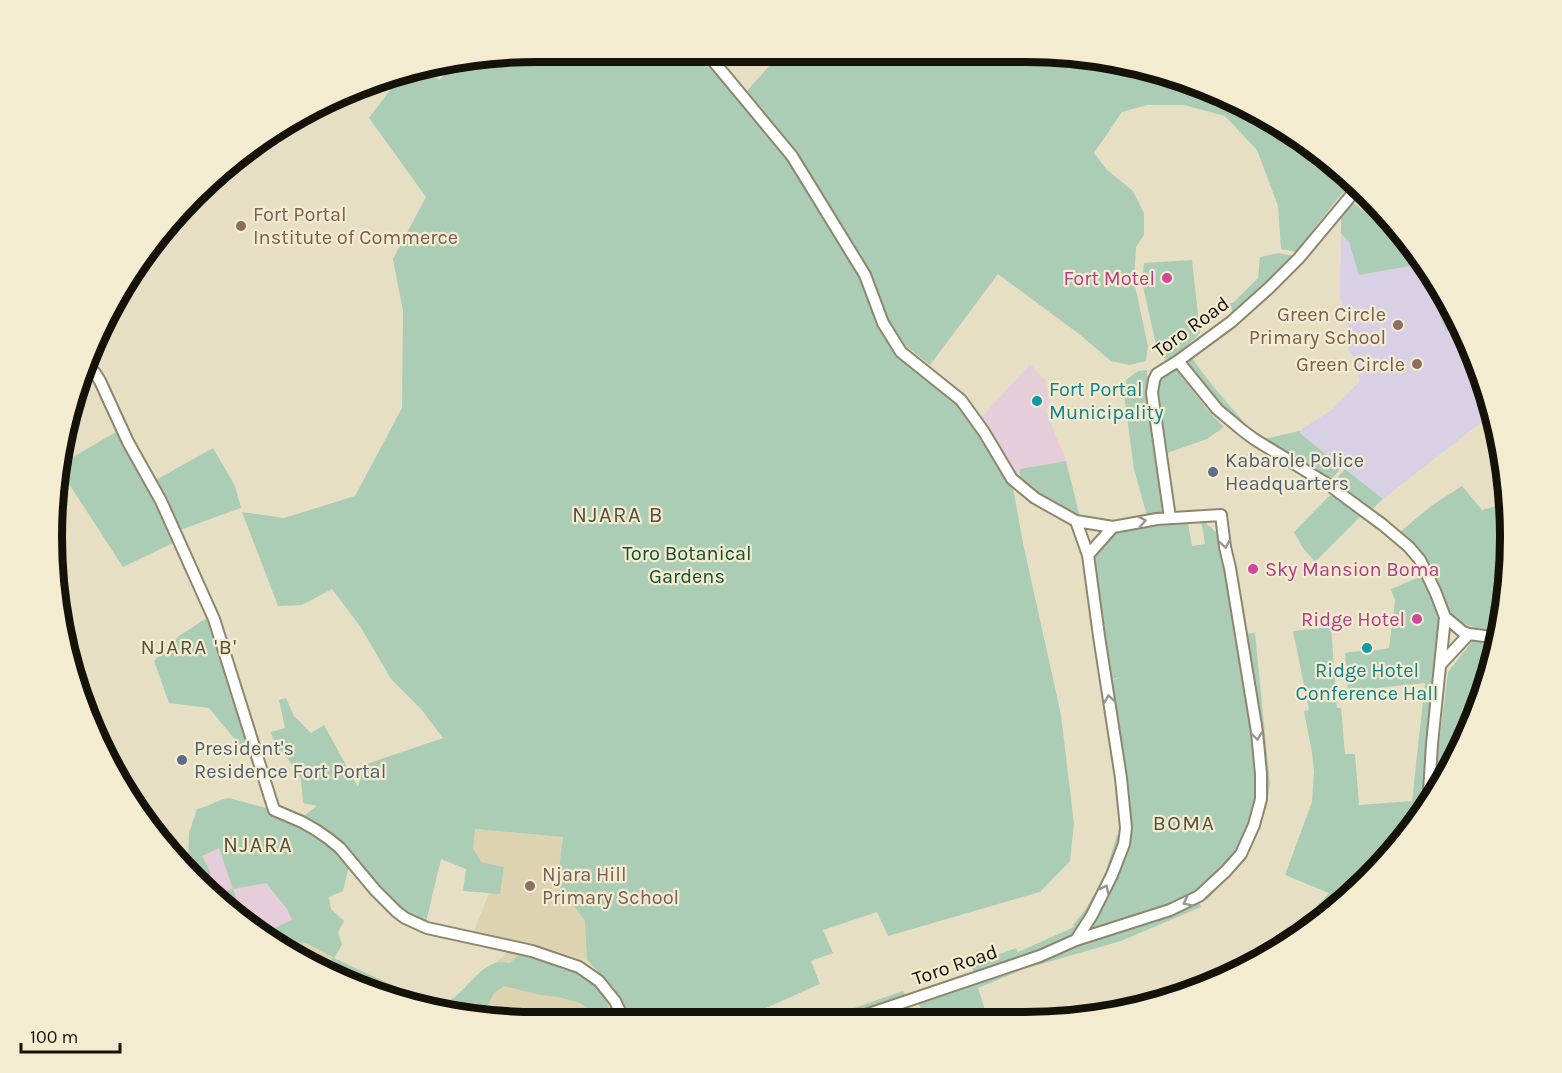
<svg xmlns="http://www.w3.org/2000/svg" width="1562" height="1073" font-family="Karla,sans-serif">
	<rect width="100%" height="100%" fill="#e7dfc3"/>
	<!-- built -->
	<path fill="#ddd3b0" d="M475,829L563,837L557,883L585,921L587,960L530,944L473,934L489,893H500L504,867L481,862L473,848Z
		M281,943H306L334,957L326,973L321,972Z
		M513,947L599,981L625,1022H536L448,1013L445,1010Z"/>
	<!-- industrial -->
	<path fill="#e5ced9" d="M1030,364L1045,380L1050,407L1045,409L1066,461L1020,469V481L1012,472L980,419Z
		M219,848L266,883L287,909L292,920L266,932L247,919L239,906L233,889L220,895L205,884L202,856Z"/>
	<!-- education -->
	<path fill="#d8d1e6" d="M1341,233L1349,241L1360,275L1416,265L1430,290L1446,331L1453,328L1469,346L1477,361L1493,413L1383,499L1302,435L1299,431L1333,409L1359,382L1358,367L1354,358L1348,349L1349,338L1340,293Z"/>
	<!-- green -->
	<path fill="#abcdb5" fill-rule="evenodd" d="M537,51H699L788,157L861,276L878,325L901,356L961,400L1011,477L1023,543L1061,715L1074,824L1070,861L1040,892L888,936L877,912L823,930L833,953L811,961L820,984L734,1022H629L618,1001L614,988L587,960L585,921L557,883L563,837L475,829L473,848L481,862L504,867L500,894L463,891L466,869L441,859L426,922L395,905L301,818L317,806L303,803L301,779L288,759L276,748L271,732L285,728L279,700L286,698L294,716L311,733L324,725L358,787L364,765L443,738L421,709L391,679L360,626L332,589L302,605L278,606L242,512L284,518L355,496L402,408L403,311L393,259L426,197L369,118L403,73L428,69L439,80L455,64Z
		M777,51H1025L1120,60L1241,101L1353,182L1338,198L1296,252L1281,249L1278,206L1257,150L1225,116L1184,105H1147L1122,112L1094,153L1107,170L1133,191L1144,213V235L1136,247L1134,281L1148,346L1146,361L1129,365L1111,361L1079,334L998,274L930,365L907,347L890,324L864,261L824,200L798,152L746,92L779,55Z
		M1359,186L1368,193L1379,210H1367L1353,192Z
		M1350,200L1365,212H1384L1415,249L1414,260L1416,265L1359,275L1349,242L1341,233V217Z
		M1279,253L1293,256L1267,288L1232,312L1230,303H1233L1258,278L1260,257Z
		M1192,260L1200,333C1194,339 1176,358 1168,359C1162,359 1159,354 1157,349L1142,282L1144,263Z
		M1439,285L1454,313L1453,328L1446,331L1430,290Z
		M1192,358C1210,385 1232,407 1252,432L1223,410L1185,363Z
		M1176,369L1206,408L1224,427L1207,439L1167,453L1156,393L1159,381L1167,371Z
		M1147,370L1148,399L1165,500L1163,511L1154,517L1147,516L1134,469L1124,394L1126,380L1138,371Z
		M1299,431L1302,435L1342,467L1329,482L1260,440Z
		M116,432L158,509L173,543L123,567L60,470L61,464Z
		M213,448L235,486L241,508L180,530L154,481Z
		M1066,461L1080,517L1076,516L1035,494L1020,481V469Z
		M1345,469L1383,499L1369,512L1332,484Z
		M1462,486L1482,510L1508,503L1511,536L1501,633C1486,629 1466,628 1453,617C1439,606 1436,580 1428,563C1421,551 1410,542 1399,533L1431,506Z
		M1333,495L1360,517L1315,562L1303,548L1294,532L1328,497Z
		M1187,519L1192,546L1205,544L1201,519L1216,532L1226,560L1261,773L1259,801L1238,852L1225,869L1173,908L1116,926L1094,928L1080,934L1124,844L1107,682L1121,677L1108,680L1090,564L1095,546L1114,530Z
		M1422,576L1436,603L1440,620L1424,813L1369,880L1296,940L1276,950L1329,893L1285,875L1312,802L1314,771L1312,753L1304,711L1309,710L1293,631L1331,627L1337,708H1341L1345,754H1355L1359,805L1412,801L1425,683L1348,691L1345,653C1360,650 1374,652 1389,648L1395,601L1391,589Z
		M207,618L251,756L246,753L209,708L169,703L154,661L179,636Z
		M1255,633L1270,784L1266,809L1246,858L1207,900L1203,895L1226,875L1263,799L1244,634Z
		M1474,639L1498,643L1474,722L1436,794L1438,752L1448,672Z
		M229,798L274,810L302,822L350,861L343,891L329,897L331,909L344,921L338,932L342,945L334,958L420,998L424,997L445,1003C464,994 478,968 495,963C500,961 505,963 510,963L521,953L555,959L561,970H577L597,984L607,996L608,1009L594,1012L580,1003L558,997L540,995L504,986L494,993L487,1006L472,1016L442,1013L326,973L333,957L306,943H281L266,932L292,920L287,909L266,883L233,889L239,906L247,919L194,880L188,863L189,833L197,809C209,807 218,799 229,798ZM219,848L233,889L223,892L220,895L205,884L211,873L202,856Z
		M1117,835L1123,837L1090,913L1077,929L1071,935L1055,944L974,972L970,965L1016,948L1018,952L1074,927L1073,925L1085,910L1104,877Z
		M1197,898L1201,907L1121,941L1024,969L978,988L989,1022H926L917,999Z
		M903,991L906,997L835,1022H818L843,1013V1008H854Z"/>
	<g fill="none" stroke-linecap="round" stroke-linejoin="round">
		<!-- secondary casing -->
		<g stroke="#8e866d" stroke-width="14">
			<path id="secondary" d="M705,51L792,156L865,275L883,323L901,352L961,400L984,432L1012,479L1035,498L1076,521L1113,527L1157,519L1221,515L1225,547L1230,568L1257,732L1261,774V799L1254,825L1241,854L1226,871L1199,896L1170,910L1076,940L1040,956L845,1022
				M1178,361L1217,409L1242,430L1254,439L1329,485L1349,500L1383,525L1409,547L1420,560L1435,591L1445,617L1432,744L1428,808
				M85,364L95,373L100,381L128,442L161,501L214,619L274,810L302,822L316,830L329,839L340,848L375,890L397,912L405,918L427,928L532,951L579,967L599,981L615,1001L625,1022
				M1170,518L1152,393L1154,380L1157,374L1178,361L1231,322L1269,288L1299,258L1359,186
				M1088,555L1113,527
				M1445,617L1463,632L1469,634L1499,638
				M1441,664L1469,634
				M1076,940L1092,915L1112,875L1124,844L1126,828L1121,778L1099,636L1088,555L1076,521"/>
		</g>
		<!-- secondary -->
		<use href="#secondary" stroke="#fff" stroke-width="10"/>
	</g>
	<!-- one-way arrows -->
	<defs><path id="oneway-chevron" d="M-2-3.5L2.5 0L-2 3.5" fill="none" stroke-width="1.6" stroke-linecap="round" stroke-linejoin="round" transform="scale(1.5)"/></defs>
	<g stroke="#969590">
		<use href="#oneway-chevron" transform="translate(1142 521) rotate(-10)"/>
		<use href="#oneway-chevron" transform="translate(1225 544) rotate(81)"/>
		<use href="#oneway-chevron" transform="translate(1109 699) rotate(-99)"/>
		<use href="#oneway-chevron" transform="translate(1257 736) rotate(83)"/>
		<use href="#oneway-chevron" transform="translate(1105 889) rotate(-63)"/>
		<use href="#oneway-chevron" transform="translate(1187 902) rotate(154)"/>
	</g>
	<!-- markers -->
	<g fill="#8d6e63" stroke="#f4ecd0" stroke-width="2">
		<circle cx="241" cy="226" r="6"/>
		<circle cx="1398" cy="325" r="6"/>
		<circle cx="1417" cy="364" r="6"/>
		<circle cx="530" cy="886" r="6"/>
	</g>
	<g fill="#d1479c" stroke="#f4ecd0" stroke-width="2">
		<circle cx="1167" cy="278" r="6"/>
		<circle cx="1253" cy="569" r="6"/>
		<circle cx="1417" cy="619" r="6"/>
	</g>
	<g fill="#0f9aa8" stroke="#f4ecd0" stroke-width="2">
		<circle cx="1037" cy="401" r="6"/>
		<circle cx="1367" cy="648" r="6"/>
	</g>
	<g fill="#5c6f8a" stroke="#f4ecd0" stroke-width="2">
		<circle cx="1213" cy="472" r="6"/>
		<circle cx="182" cy="760" r="6"/>
	</g>
	<g text-anchor="middle" dominant-baseline="central" stroke-width="4.5" stroke-linejoin="round" paint-order="stroke">
		<!-- education labels -->
		<g font-size="20" fill="#785e54" stroke="#f4ecd0" text-anchor="start">
			<text x="253" y="214">Fort Portal<tspan x="253" dy="23">Institute of Commerce</tspan></text>
			<text x="1386" y="314" text-anchor="end">Green Circle<tspan x="1386" dy="23">Primary School</tspan></text>
			<text x="1405" y="364" text-anchor="end">Green Circle</text>
			<text x="542" y="874">Njara Hill<tspan x="542" dy="23">Primary School</tspan></text>
		</g>
		<!-- hotel labels -->
		<g font-size="20" fill="#b23c85" stroke="#f4ecd0" text-anchor="end">
			<text x="1155" y="278">Fort Motel</text>
			<text x="1265" y="569" text-anchor="start">Sky Mansion Boma</text>
			<text x="1405" y="619">Ridge Hotel</text>
		</g>
		<!-- street labels -->
		<g font-size="20" fill="#151309" stroke="#f4ecd0">
			<text transform="translate(1191 327) rotate(-36)">Toro Road</text>
			<text transform="translate(955 965) rotate(-19)">Toro Road</text>
		</g>
		<!-- culture labels -->
		<g font-size="20" fill="#0d838f" stroke="#f4ecd0" text-anchor="start">
			<text x="1049" y="389">Fort Portal<tspan x="1049" dy="23">Municipality</tspan></text>
			<text x="1367" y="670" text-anchor="middle">Ridge Hotel<tspan x="1367" dy="23">Conference Hall</tspan></text>
		</g>
		<!-- service labels -->
		<g font-size="20" fill="#4e5e75" stroke="#f4ecd0" text-anchor="start">
			<text x="1225" y="460">Kabarole Police<tspan x="1225" dy="23">Headquarters</tspan></text>
			<text x="194" y="748">President's<tspan x="194" dy="23">Residence Fort Portal</tspan></text>
		</g>
		<!-- park labels -->
		<g font-size="20" fill="#11502e" stroke="#f4ecd0">
			<text x="687" y="553">Toro Botanical<tspan x="687" dy="23">Gardens</tspan></text>
		</g>
		<!-- neighbourhood labels -->
		<g font-size="21" letter-spacing="1.5" fill="#575038" stroke="#f4ecd0">
			<text x="189" y="647">NJARA 'B'</text>
			<text x="1184" y="823">BOMA</text>
		</g>
		<!-- quarter labels -->
		<g font-size="22" letter-spacing="1.5" fill="#575038" stroke="#f4ecd0">
			<text x="618" y="515">NJARA B</text>
			<text x="258" y="845">NJARA</text>
		</g>
	</g>
	<!-- crop -->
	<path d="M0 0H1562V1073H0ZM537 62H1025A475 475 0 0 1 1500 537V537A475 475 0 0 1 1025 1012H537A475 475 0 0 1 62 537V537A475 475 0 0 1 537 62Z" fill="#f4ecd0" fill-rule="evenodd"/>
	<path fill="none" stroke="#151309" stroke-width="8" d="M537 62H1025A475 475 0 0 1 1500 537V537A475 475 0 0 1 1025 1012H537A475 475 0 0 1 62 537V537A475 475 0 0 1 537 62Z"/>
	<!-- scale -->
	<path d="M21 1043v9h99v-9" fill="none" stroke="#151309" stroke-width="3"/>
	<text x="30" y="1043" font-size="18" fill="#151309" stroke="#f4ecd0" stroke-width="4.5" paint-order="stroke">100 m</text>
</svg>
